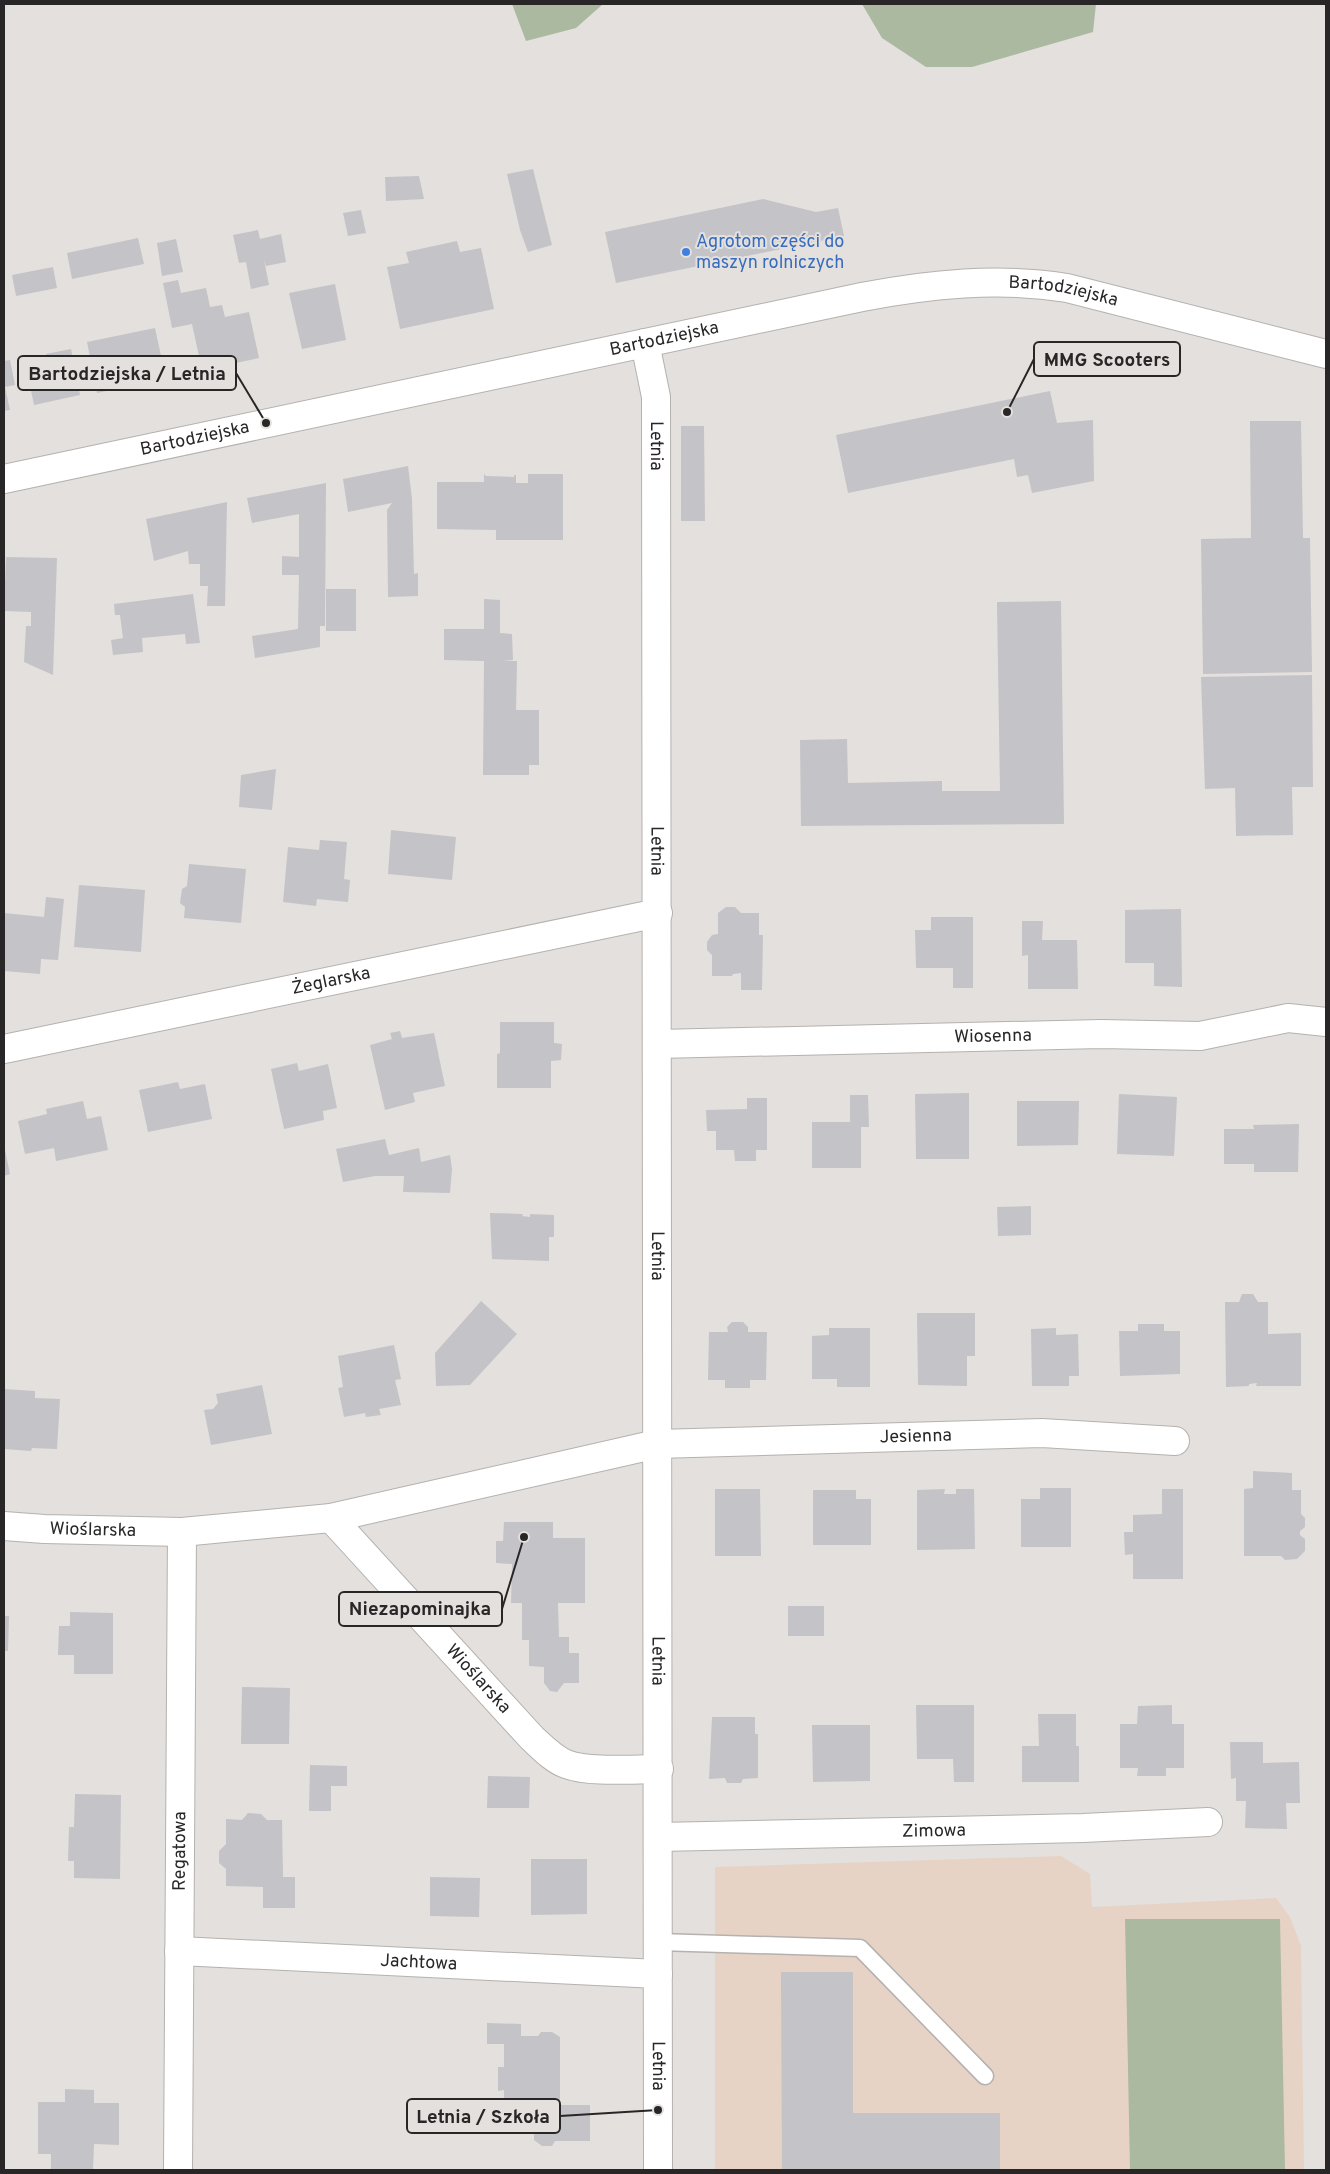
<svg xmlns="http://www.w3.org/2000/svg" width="1330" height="2174" font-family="Overpass,sans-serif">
	<rect width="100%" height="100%" fill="#e4e0dd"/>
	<!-- education -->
	<path fill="#e7d3c5" d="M1061,1856L1090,1874L1092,1907L1276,1898L1290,1917L1301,1946L1304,2170H715V1867Z"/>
	<!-- green -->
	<path fill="#aab99f" d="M512,4H603L576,28L526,41Z
		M862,4H1096L1093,32L972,67H926L882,38Z
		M1125,1919H1280L1285,2170H1130Z"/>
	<!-- building -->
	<path fill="#c4c3c7" d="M533,169L552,245L528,252L520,230L507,174Z
		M419,176L424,199L386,201L385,177Z
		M763,199L816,212L838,208L844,236L616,283L605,232Z
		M361,210L366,233L348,236L343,213Z
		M258,230L260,239L281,234L286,262L266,266L264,260L269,285L251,289L246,262L239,263L233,235Z
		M138,238L144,264L72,279L67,253Z
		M176,239L183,272L162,276L157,243Z
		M457,241L460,252L481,248L494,309L400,329L387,267L409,263L406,252Z
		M53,267L57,288L16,296L12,275Z
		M178,280L181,293L206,288L210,307L222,305L225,317L249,312L259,358L202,370L192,324L172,328L163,283Z
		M335,284L346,340L302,349L289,293Z
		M155,328L166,379L97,393L87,342Z
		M71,349L80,395L34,405L26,366L47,361L46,354Z
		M10,360L15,385L5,387L10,410L4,411V361Z
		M1050,391L1057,423L1093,420L1094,481L1032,493L1028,475L1017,477L1014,459L848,493L836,435Z
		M1250,421H1301L1303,538H1310L1312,672L1203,674L1201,539L1251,538Z
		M681,426H704L705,521H681Z
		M408,466L412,499L414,574L418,573V596L388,597L387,510L392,503L348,512L343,479Z
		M484,474L486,476L514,477V475H516V483H528V474H563V540H496V530L437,529V482H484Z
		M326,483L325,626H320V647L255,658L252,636L298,629L299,575H282V556L299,557V514L252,523L247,498Z
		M227,502L225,606H207L208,586H200V564H189L188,551L154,561L146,519Z
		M6,557L57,558L53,675L24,662L26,626H31V612L4,611Z
		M326,589H356V631H326Z
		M193,594L200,643L186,644L185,634L142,638L143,652L113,655L111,640L123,638L120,615H115L114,604Z
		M484,599L500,600V633L512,634L513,660L503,661H517L516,710H539V765H529V775H483L484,661L444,660V629H484Z
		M1061,601L1064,824L801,826L800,740L847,739L848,783L942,781V791H1000L997,602Z
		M1312,675L1313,787H1292L1293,835L1236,836L1235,788L1205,789L1201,677Z
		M276,769L272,810L239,807L241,775Z
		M391,830L456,837L452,880L388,874Z
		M320,840L347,842L344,879L350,880L348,902L317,899L316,906L283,902L288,847L319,850Z
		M189,864L246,869L241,923L184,918L185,907L180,903L182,889L187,886Z
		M79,885L145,890L141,952L74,947Z
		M46,897L64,899L58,960L41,959L40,974L4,971V913L44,917Z
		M726,907H735L741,913H759V935H763L762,990H741V973L733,974L732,976H712V955L707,950V942L712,935L718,934V913Z
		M1181,909L1182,987L1154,986V963H1125V910Z
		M931,917H973V988H953V968H916L915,930H931Z
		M1022,921H1043L1042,940H1077L1078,989H1028V955L1022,956Z
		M500,1022H554V1043L562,1044L561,1060L551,1061V1088H497V1054L500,1053Z
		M400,1031L402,1038L434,1033L445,1086L413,1093L415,1102L385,1110L370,1045L392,1039L390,1033Z
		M297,1063L299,1071L328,1064L337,1108L323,1111L324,1120L284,1129L271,1069Z
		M178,1082L180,1089L205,1084L212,1119L148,1132L139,1090Z
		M969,1093V1159H916L915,1094Z
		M1119,1094L1177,1097L1174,1156L1117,1154Z
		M850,1095H868L869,1127H861V1168H812V1122H850Z
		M747,1098H767V1150H756V1161H735L734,1150H716V1131H707L706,1110L747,1109Z
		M83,1101L87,1119L101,1116L108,1150L56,1161L54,1148L25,1154L18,1121L47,1114L46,1109Z
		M1017,1101H1079L1078,1145L1017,1146Z
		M1299,1124L1298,1172H1254V1164H1224V1129H1254L1253,1125Z
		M385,1139L389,1155L419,1148L421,1162L450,1155L452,1169L450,1193L403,1192L404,1176H375L343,1182L336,1149Z
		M4,1145L10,1174L4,1176Z
		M1031,1206V1235L998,1236L997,1207Z
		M490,1213L523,1214L522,1216L530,1217V1214L554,1215V1237H549V1261L492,1259Z
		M1242,1294H1253L1258,1302H1268V1334L1301,1333V1386H1256L1257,1383L1249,1384V1386L1226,1387L1225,1302H1239Z
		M481,1301L517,1334L470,1385L436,1386L435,1353Z
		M917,1313H975V1356H967V1386L918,1385Z
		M732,1322H743L748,1327V1332H767L766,1380H750V1388H725V1380H708L709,1332H728L727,1327Z
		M1138,1324H1164V1331H1180V1374L1120,1376L1119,1331H1138Z
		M829,1328H870V1387H837V1379H812V1336L829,1335Z
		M1056,1328V1335L1078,1334L1079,1376H1069V1386H1032L1031,1329Z
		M394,1345L401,1379L395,1380L401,1405L379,1409L381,1415L366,1417L365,1413L344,1417L338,1388L343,1387L338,1356Z
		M262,1385L272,1434L211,1445L204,1410L213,1409L218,1403L216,1394Z
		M4,1389L35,1391V1398L60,1399L57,1449L32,1448L31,1451L4,1449Z
		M1253,1471L1292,1473V1490H1301V1514L1305,1518V1527L1300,1531V1535L1305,1539V1551L1297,1559L1285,1560L1281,1556H1244V1489L1253,1488Z
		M1040,1488H1071V1547H1021V1499H1040Z
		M715,1489H760L761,1556H715Z
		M945,1489L944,1494H956V1489H974L975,1549L917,1550V1490Z
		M1162,1489H1183V1579H1133V1554L1125,1555L1124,1532H1133V1515L1162,1514Z
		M813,1490H856V1499H871V1545H813Z
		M504,1522H553V1538H585V1603H558L559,1637H569V1653H579V1683H564L557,1692L550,1691L544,1683V1667L529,1666V1640H522V1603H511L512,1564L496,1563V1541H503Z
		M788,1606H824V1636H788Z
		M70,1612L113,1613V1674H74V1655H58L59,1626H70Z
		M4,1616H9L8,1651H4Z
		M242,1687L290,1688L289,1744H241Z
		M916,1705H974V1782H954L953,1759H917Z
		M1172,1705V1724H1184V1768H1166V1776H1137L1138,1768H1120V1724H1137L1138,1706Z
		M1038,1714H1076V1746H1079V1782H1022V1746H1039Z
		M712,1717H755V1734H758V1778L743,1779L741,1783H727L725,1778L709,1779Z
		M812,1725H870V1781L813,1782Z
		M1230,1742H1263V1763L1299,1762L1300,1803H1286L1287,1829L1245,1828L1246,1801H1236V1778L1231,1779Z
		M310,1765L347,1766V1786H331V1811H309Z
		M488,1776L530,1777L529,1808H487Z
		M75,1794L121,1795L120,1879L74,1878V1861H68L69,1827H74Z
		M248,1813L261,1814L267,1820H282L283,1877H295V1908H263V1887L226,1886V1869L219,1863V1851L226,1844V1819L242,1820Z
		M531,1859H587V1914L531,1915Z
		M430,1877L480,1878L479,1917L430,1916Z
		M781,1972H853V2113H1000V2170H782Z
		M487,2023L521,2024V2036H538L541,2032H552L560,2037V2105H590V2141H555L552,2146H542L534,2140V2108H504V2090L498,2091V2067H504V2044H487Z
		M65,2089L94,2090V2103H119V2145L94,2144L93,2170H51V2154H38V2102H65Z"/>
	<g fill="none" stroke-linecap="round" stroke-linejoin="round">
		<!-- lane casing -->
		<g stroke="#b5b1ae" stroke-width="19">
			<path id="lane" d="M658,1942L860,1948L985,2076"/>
		</g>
		<!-- street casing -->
		<g stroke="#b5b1ae" stroke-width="30">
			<g id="street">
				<path id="s1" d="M645,343L656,397L658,2170"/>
				<path id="s2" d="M658,1044L1101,1034L1200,1036L1288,1018L1326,1022"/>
				<path id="s3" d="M4,1049L658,913"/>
				<path id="s4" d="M331,1518L532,1738C543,1748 553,1759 566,1764C589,1773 633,1769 659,1769"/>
				<path id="s5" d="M4,1526L44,1529L182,1532L331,1518L657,1444L1042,1433L1175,1441"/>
				<path id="s6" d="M659,1837L1083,1828L1208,1822"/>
				<path id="s7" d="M179,1951L658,1974"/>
				<path id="s8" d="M178,2170L182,1532"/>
			</g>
		</g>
		<!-- secondary casing -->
		<g stroke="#b5b1ae" stroke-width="30">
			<g id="secondary">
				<path id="s9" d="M4,479L862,297C930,284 998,277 1067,288L1326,354"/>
			</g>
		</g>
		<!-- lane -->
		<use href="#lane" stroke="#fff" stroke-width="16"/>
		<!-- street -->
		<use href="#street" stroke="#fff" stroke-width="28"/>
		<!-- secondary -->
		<use href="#secondary" stroke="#fff" stroke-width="28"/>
	</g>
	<!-- markers -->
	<circle fill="#3f7fe0" stroke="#e4e0dd" stroke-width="2" cx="686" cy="252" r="5"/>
	<g text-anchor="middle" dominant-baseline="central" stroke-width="4" stroke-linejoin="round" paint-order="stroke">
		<!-- shop labels -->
		<g font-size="18" fill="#366cbe" stroke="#e4e0dd" text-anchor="start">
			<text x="696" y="242">Agrotom części do<tspan x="696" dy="21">maszyn rolniczych</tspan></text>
		</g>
		<!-- street labels -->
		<g font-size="18" fill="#282626" stroke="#e4e0dd">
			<text stroke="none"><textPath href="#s9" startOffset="1080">Bartodziejska</textPath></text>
			<text stroke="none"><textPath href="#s9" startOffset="675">Bartodziejska</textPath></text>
			<text stroke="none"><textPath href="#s9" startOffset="195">Bartodziejska</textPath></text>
			<text stroke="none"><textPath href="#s1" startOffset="104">Letnia</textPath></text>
			<text stroke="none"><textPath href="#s1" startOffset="509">Letnia</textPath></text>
			<text stroke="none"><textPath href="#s3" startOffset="334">Żeglarska</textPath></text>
			<text stroke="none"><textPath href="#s2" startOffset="335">Wiosenna</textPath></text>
			<text stroke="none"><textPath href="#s1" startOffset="914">Letnia</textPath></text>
			<text stroke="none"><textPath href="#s5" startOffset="921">Jesienna</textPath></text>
			<text stroke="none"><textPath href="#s5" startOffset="89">Wioślarska</textPath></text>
			<text stroke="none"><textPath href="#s1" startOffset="1319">Letnia</textPath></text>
			<text stroke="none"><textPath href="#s4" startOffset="218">Wioślarska</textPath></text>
			<text stroke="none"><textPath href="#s6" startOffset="275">Zimowa</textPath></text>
			<text stroke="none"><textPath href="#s8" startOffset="319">Regatowa</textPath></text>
			<text stroke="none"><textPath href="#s7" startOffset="240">Jachtowa</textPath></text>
			<text stroke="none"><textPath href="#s1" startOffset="1724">Letnia</textPath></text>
		</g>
	</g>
	<!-- callouts -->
	<path fill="none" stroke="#282626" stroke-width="2" d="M1007 412L1034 359M266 423L236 373M524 1537L502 1609M658 2110L560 2116"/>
	<g fill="#282626" stroke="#e4e0dd" stroke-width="2">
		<circle cx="1007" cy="412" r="5"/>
		<circle cx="266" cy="423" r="5"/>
		<circle cx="524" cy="1537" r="5"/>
		<circle cx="658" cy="2110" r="5"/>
	</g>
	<g fill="#e4e0dd" stroke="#282626" stroke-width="2">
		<rect x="1034" y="342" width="146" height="34" rx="5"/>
		<rect x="18" y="356" width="218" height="34" rx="5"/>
		<rect x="339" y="1592" width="163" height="34" rx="5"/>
		<rect x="407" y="2099" width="153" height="34" rx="5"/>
	</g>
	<g font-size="19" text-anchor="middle" font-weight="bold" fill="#282626">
		<text x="1107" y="366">MMG Scooters</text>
		<text x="127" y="380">Bartodziejska / Letnia</text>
		<text x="420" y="1615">Niezapominajka</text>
		<text x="483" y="2123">Letnia / Szkoła</text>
	</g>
	<!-- border -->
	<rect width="1330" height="2174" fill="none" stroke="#282626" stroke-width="10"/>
</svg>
